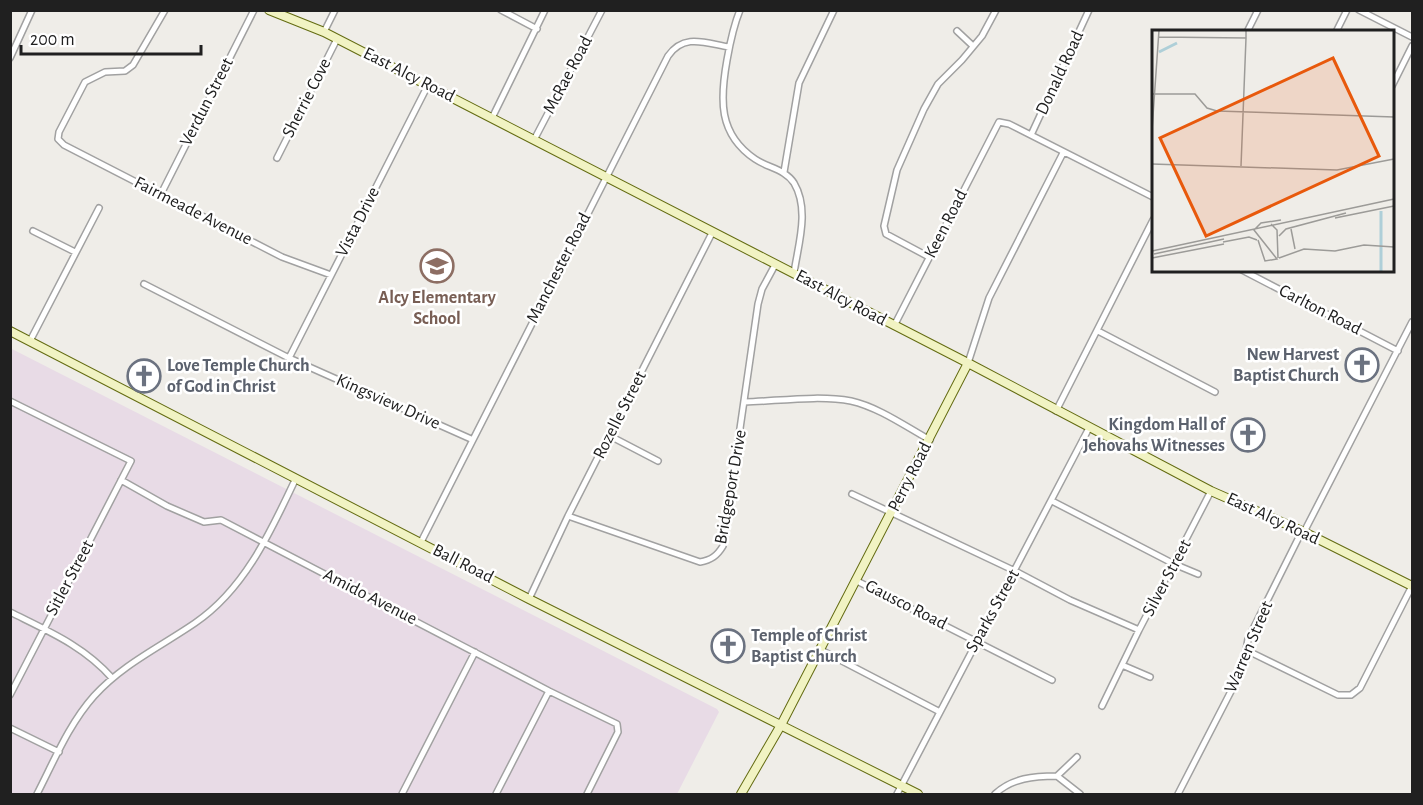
<svg xmlns="http://www.w3.org/2000/svg" width="1423" height="805" font-family="'Alegreya Sans',sans-serif">
	<rect width="100%" height="100%" fill="#efede8"/>
	<!-- industrial -->
	<path fill="#e8dbe6" d="M10,348L717,709L719,712L677,794H11Z"/>
	<g fill="none" stroke-linecap="round" stroke-linejoin="round">
		<!-- street casing -->
		<g stroke="#a1a1a1" stroke-width="8">
			<path id="street" d="M165,10L133,65L125,71L105,72L85,82L59,132L58,139L64,145L282,257L331,275
				M501,10L537,29
				M740,10C733,27 730,43 727,60C720,99 718,134 755,159C768,168 785,169 794,183C810,210 798,245 794,273
				M1359,10L1412,37
				M957,31L973,46
				M324,32L335,10
				M1247,32L1258,10
				M1336,32L1347,10
				M10,58L32,10
				M1392,86L1412,46
				M492,118L545,10
				M1031,135L1089,10
				M534,140L602,10
				M277,158L337,39
				M784,172L799,83L834,10
				M161,194L254,10
				M33,231L75,252
				M929,257L886,234L884,226L897,170L924,109L938,84L962,60L982,36L996,10
				M1242,270L1398,351
				M144,284L289,358L471,439
				M894,326L999,122L1009,124L1153,197
				M1098,331L1215,392
				M30,341L99,208
				M289,358L428,85
				M968,363L989,298L1063,153
				M10,401L131,461L10,695
				M745,402C778,401 819,395 851,401C878,407 905,426 930,440
				M1056,411L1153,220
				M610,436L658,461
				M121,480L167,506L204,522L221,520L549,691L617,724L618,732L587,794
				M852,494L1015,571L1070,600L1139,630
				M1052,501L1174,564L1198,574
				M568,516L700,562C711,560 717,556 723,546L758,304L762,289L775,265
				M1304,532L1412,322
				M421,542L668,56C684,33 705,43 729,47
				M855,580L1052,680
				M529,599L568,516L712,233
				M10,612C48,631 84,646 112,678
				M819,649L940,712
				M1246,650L1338,695H1351L1360,688L1412,586
				M1122,665L1150,677
				M1102,706L1139,630L1211,491
				M10,728L59,752
				M1057,776L1077,757
				M37,794C54,761 69,724 94,696C123,664 160,647 195,623C245,589 271,531 296,478
				M402,794L475,652
				M496,794L549,691
				M897,794L1089,428
				M995,794C1012,778 1034,776 1057,776L1080,794
				M1178,794L1243,668L1248,639L1302,531"/>
		</g>
		<!-- secondary casing -->
		<g stroke="#646c12" stroke-width="10">
			<path id="secondary" d="M269,10L324,32L968,363L1211,491L1302,531L1412,586
				M10,331L529,599L918,794
				M741,794L781,725L968,363"/>
		</g>
		<!-- street -->
		<use href="#street" stroke="#fff" stroke-width="5"/>
		<!-- secondary -->
		<use href="#secondary" stroke="#f1f3c3" stroke-width="8"/>
	</g>
	<!-- icons -->
	<defs>
		<g id="school-ring" transform="scale(1.725)"><circle r="9.5" fill="#fff" stroke="#8d6e63" stroke-width="1.5"/><path d="M0-5L7-2L0 1L-7-2ZM-4 1L0 2.5L4 1V4Q0 6-4 4Z" fill="#8d6e63"/></g>
		<g id="church-ring" transform="scale(1.725)"><circle r="9.5" fill="#fff" stroke="#6b7280" stroke-width="1.5"/><path d="M-1.2-6h2.4v3.5h3.3v2.4h-3.3V6h-2.4V-.1h-3.3v-2.4h3.3Z" fill="#6b7280"/></g>
	</defs>
	<g fill-rule="evenodd">
		<use href="#school-ring" x="437" y="266"/>
		<use href="#church-ring" x="1362" y="365"/>
		<use href="#church-ring" x="144" y="376"/>
		<use href="#church-ring" x="1248" y="435"/>
		<use href="#church-ring" x="728" y="646"/>
	</g>
	<g text-anchor="middle" dominant-baseline="central" stroke-width="5" stroke-linejoin="round" paint-order="stroke">
		<!-- street labels -->
		<g font-size="18" fill="#202020" stroke="#fff">
			<text transform="translate(1060 73) rotate(-65)">Donald Road</text>
			<text transform="translate(409 75) rotate(27)">East Alcy Road</text>
			<text transform="translate(568 75) rotate(-62)">McRae Road</text>
			<text transform="translate(307 98) rotate(-63)">Sherrie Cove</text>
			<text transform="translate(207 102) rotate(-63)">Verdun Street</text>
			<text transform="translate(193 211) rotate(27)">Fairmeade Avenue</text>
			<text transform="translate(358 222) rotate(-63)">Vista Drive</text>
			<text transform="translate(946 224) rotate(-63)">Keen Road</text>
			<text transform="translate(559 268) rotate(-63)">Manchester Road</text>
			<text transform="translate(841 298) rotate(28)">East Alcy Road</text>
			<text transform="translate(1320 310) rotate(27)">Carlton Road</text>
			<text transform="translate(388 402) rotate(24)">Kingsview Drive</text>
			<text transform="translate(620 415) rotate(-63)">Rozelle Street</text>
			<text transform="translate(910 477) rotate(-63)">Perry Road</text>
			<text transform="translate(731 487) rotate(-80)">Bridgeport Drive</text>
			<text transform="translate(1273 519) rotate(25)">East Alcy Road</text>
			<text transform="translate(463 564) rotate(27)">Ball Road</text>
			<text transform="translate(70 578) rotate(-62)">Sitler Street</text>
			<text transform="translate(1167 578) rotate(-62)">Silver Street</text>
			<text transform="translate(370 597) rotate(27)">Amido Avenue</text>
			<text transform="translate(906 605) rotate(27)">Gausco Road</text>
			<text transform="translate(993 611) rotate(-61)">Sparks Street</text>
			<text transform="translate(1249 647) rotate(-67)">Warren Street</text>
		</g>
		<!-- education labels -->
		<g font-size="18" font-weight="bold" fill="#785e54" stroke="#fff">
			<text x="437" y="298">Alcy Elementary<tspan x="437" dy="21">School</tspan></text>
		</g>
		<!-- worship labels -->
		<g font-size="18" font-weight="bold" fill="#5b616d" stroke="#fff" text-anchor="end">
			<text x="1339" y="355">New Harvest<tspan x="1339" dy="21">Baptist Church</tspan></text>
			<text x="167" y="366" text-anchor="start">Love Temple Church<tspan x="167" dy="21">of God in Christ</tspan></text>
			<text x="1225" y="425">Kingdom Hall of<tspan x="1225" dy="21">Jehovahs Witnesses</tspan></text>
			<text x="751" y="636" text-anchor="start">Temple of Christ<tspan x="751" dy="21">Baptist Church</tspan></text>
		</g>
	</g>
	<!-- overview -->
	<g transform="translate(1152 30)">
		<rect width="242" height="242" fill="#efede8"/>
		<path fill="none" stroke="#aecfd8" stroke-width="3" d="M7,22L25,13M229,241V181"/>
		<path fill="none" stroke="#9c9b98" stroke-width="1.5" d="M7,7L94,8V0M0,64H43L55,78L65,81L242,87M0,100L7,0M0,134L185,140L242,129M89,136L94,8M183,188L242,176M119,194L125,200L126,228M139,199L143,219M127,206L134,199L194,183M106,210L113,231L125,229L102,200L109,193L129,190M71,212L97,207L105,210M0,221L242,169M2,224L72,209M0,228L72,214M127,228L152,219L183,221L212,215L242,217"/>
		<path fill="#e8590c" fill-opacity="0.15" stroke="#e8590c" stroke-width="3" d="M181,28L227,126L54,206L8,108Z"/>
		<rect width="242" height="242" fill="none" stroke="#202020" stroke-width="3"/>
	</g>
	<!-- border -->
	<rect width="1423" height="805" fill="none" stroke="#202020" stroke-width="24"/>
	<!-- scale -->
	<path d="M21 45v9h180v-9" fill="none" stroke="#202020" stroke-width="3"/>
	<text x="30" y="45" font-size="18" fill="#202020" stroke="#ffffff" stroke-width="4.5" paint-order="stroke">200 m</text>
</svg>
